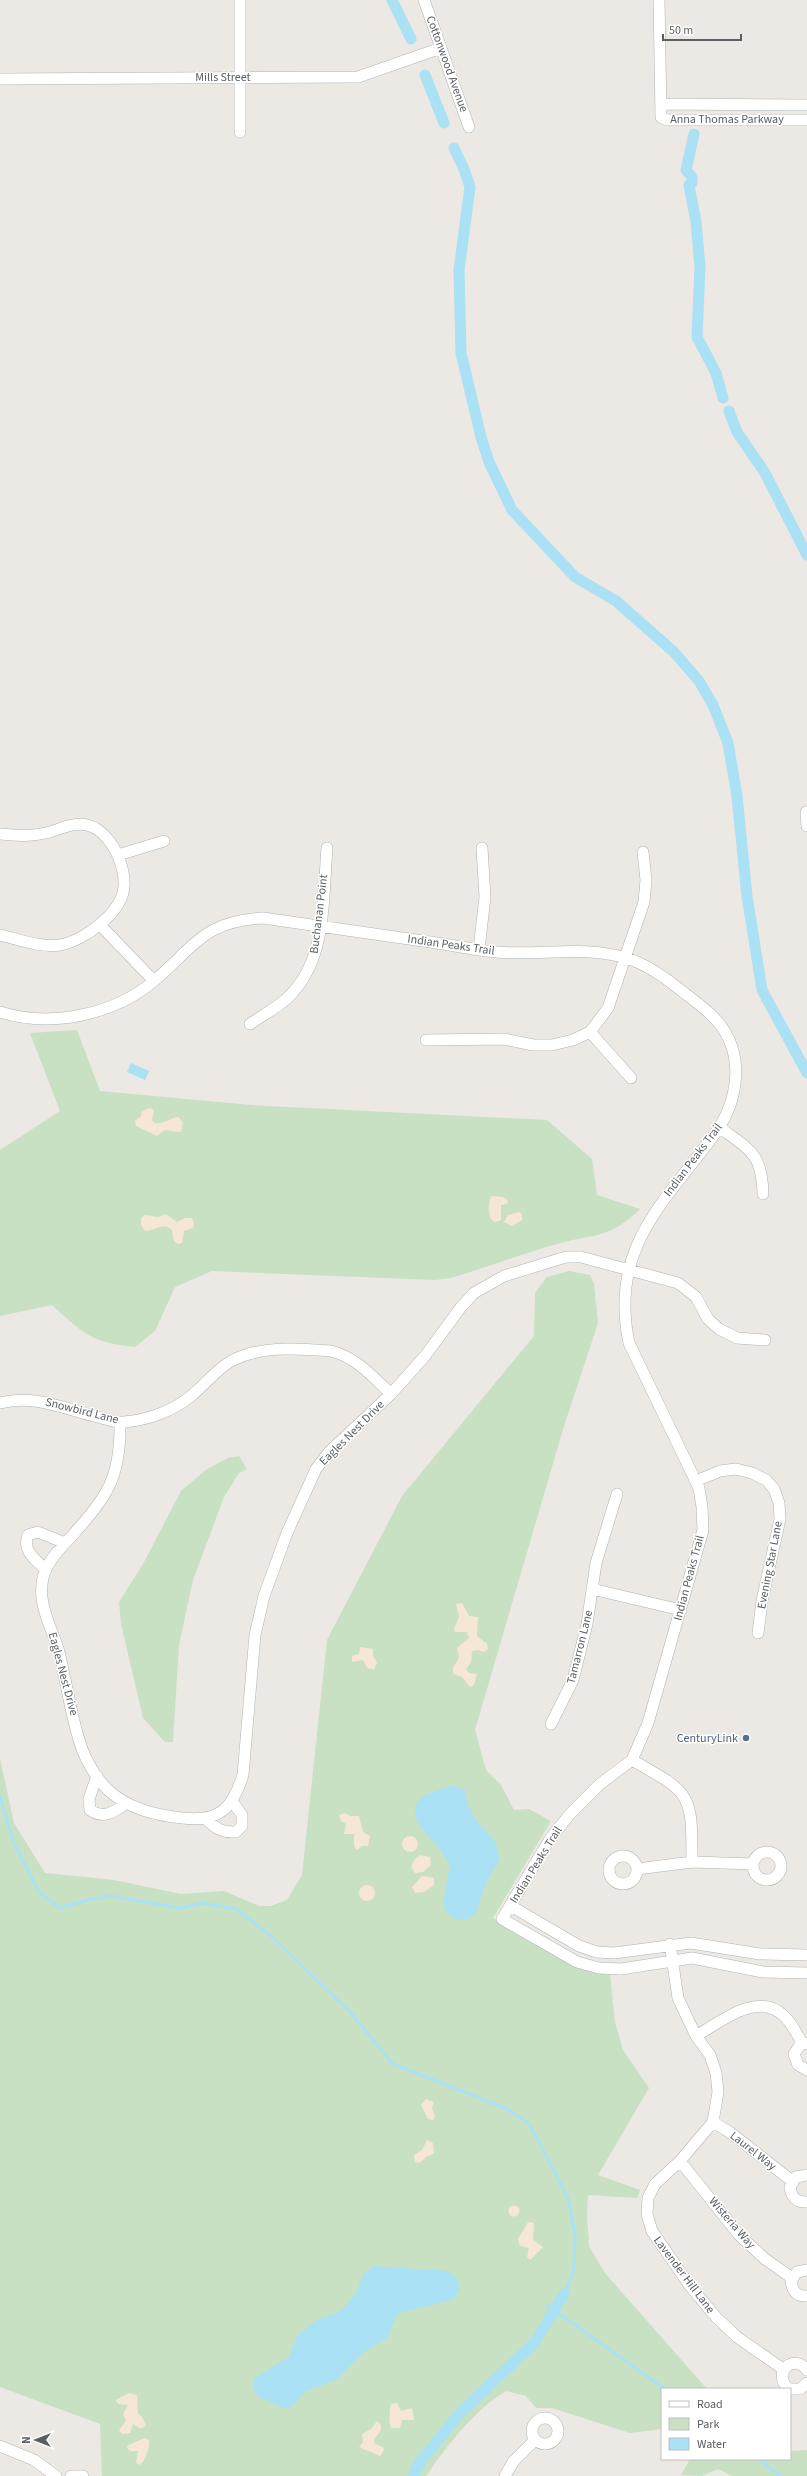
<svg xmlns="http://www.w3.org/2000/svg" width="807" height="2476" font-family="'Source Sans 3',sans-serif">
	<rect width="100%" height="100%" fill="#ece8e3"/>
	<!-- green -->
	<path fill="#c7e1c2" d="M77,1030L100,1091L251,1105L547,1120L592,1159L597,1195L640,1209C608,1240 596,1233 557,1244C522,1254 487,1267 451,1278L435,1280L212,1271L175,1287L155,1331L135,1347C90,1342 84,1334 52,1305L0,1316V1150L60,1111L30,1033Z
		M569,1271L590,1275L594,1284L598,1323L564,1426L475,1730L486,1770L501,1785L514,1810L529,1809L551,1821L493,1918L584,1969L610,1975L615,2022L623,2050L649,2088L598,2175L640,2190L637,2198L588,2195L587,2217L589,2246L605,2273L707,2389H662V2429L630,2433L552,2408H536L526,2396L506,2391C473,2411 448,2445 426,2476H102L100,2424L0,2387V1759L14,1823L45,1873L114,1880L181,1894L224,1891L259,1906H271L287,1900L302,1875L327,1640L402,1496L534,1336L535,1293L547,1277Z
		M239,1456L247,1469L239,1473L224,1497L193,1580L179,1645L173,1742H165L143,1718L121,1624L119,1602L143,1564L181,1491L207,1469L228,1458Z
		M807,2450V2476H732L718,2469L702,2476L681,2475L690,2459H790V2451Z"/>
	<!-- sand -->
	<path fill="#f5e7d4" d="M150,1108L154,1110L152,1120L155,1123C162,1125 170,1118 178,1117L183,1122L181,1132L164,1130L157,1136L136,1126L135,1121L141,1116L142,1111Z
		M491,1196L503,1197L508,1201L507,1204L501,1205V1220L495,1222C487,1217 488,1205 491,1196Z
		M519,1212L522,1214V1220L512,1226L504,1222L508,1215Z
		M166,1214L177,1222L185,1218H192L194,1224L193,1228L184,1231L182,1243L178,1244L174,1241L172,1230C162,1221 156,1231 145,1231L141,1225V1218L145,1215L158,1217Z
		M462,1603L469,1616L478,1617L477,1636L487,1644L488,1649L484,1652L478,1650L472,1651L471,1662L466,1669L469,1673L477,1674L474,1685L470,1687L462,1677L453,1674V1668L459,1658L457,1648L469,1638L467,1632H455L454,1628L459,1617L456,1604Z
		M360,1647L373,1649V1656L377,1663L374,1670L367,1668L363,1660L352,1662V1656L359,1654Z
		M345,1813L350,1816H359L363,1832L370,1836L368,1846H362L357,1850L354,1846V1834H344L346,1824L341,1821L339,1815Z
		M402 1844a8 8 0 1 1 16 0a8 8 0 1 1-16 0Z
		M420,1855L430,1857L431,1865L423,1872L415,1873L411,1867L414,1860Z
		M422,1876L434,1878V1885L424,1892L415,1893L412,1887Z
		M359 1893a8 8 0 1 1 16 0a8 8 0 1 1-16 0Z
		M426,2099L434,2102L432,2108L435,2117L433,2120L428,2119L421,2105Z
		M427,2140L433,2143L434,2153L426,2157L420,2163L415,2162L414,2155L422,2150Z
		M508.5 2211a5.5 5.5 0 1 1 11 0a5.5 5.5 0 1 1-11 0Z
		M528,2222L534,2223L533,2240L543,2247L530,2260L527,2257L529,2248L520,2246L518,2239Z
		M129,2393L137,2395L138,2414L142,2417L146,2425L141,2429L133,2424L130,2433L122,2434L119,2430L126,2421L123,2414L128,2405L118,2404L116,2400Z
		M397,2403L401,2411L412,2408L414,2420H402L400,2428H391C389,2423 389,2410 391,2404Z
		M377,2421L381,2425V2430L374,2440L375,2444L383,2447L384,2450L380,2456L359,2447L363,2442L362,2434L371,2429Z
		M145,2438L149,2440C151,2445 145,2461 140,2465L136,2463L138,2451H130L127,2448L128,2445Z"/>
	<!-- water -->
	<path fill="#aae1f4" d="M131,1063L149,1071L145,1080L127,1072Z
		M452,1785L465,1790L467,1802L474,1818L494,1840L500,1859L486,1883L476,1913L468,1919L457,1920L447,1913L443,1903L450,1865C446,1859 443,1852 438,1847C428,1835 404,1816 420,1799C427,1793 443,1789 452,1785Z
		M373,2266L449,2271L457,2279L460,2290L452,2300L398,2313L387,2338L365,2351L336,2380L306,2391L291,2408H283L257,2396L253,2387L255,2377L288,2358L297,2337L315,2321L342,2310L355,2295L364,2273Z"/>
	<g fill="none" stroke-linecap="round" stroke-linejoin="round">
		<!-- stream -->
		<path stroke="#aae1f4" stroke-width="3" d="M0,1796L13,1841L39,1892L60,1908L88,1900L111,1896L181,1908L202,1903L236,1909L271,1936L350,2012L393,2064L505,2108L529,2123L568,2198L575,2234L574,2270L564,2294
			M547,2305L665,2389
			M759,2459L780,2476"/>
		<!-- canal -->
		<path stroke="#aae1f4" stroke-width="11" d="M392,0L411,39
			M425,75L444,123
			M694,134L686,170L692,177V183L689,185L696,222L700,267L697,337L716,373L723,398
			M454,148L464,169L470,187L459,270L461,353L481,437L489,462L512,510L575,577L616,601L674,652L699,681L713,705L728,743L737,796L747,896L762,990L807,1073
			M729,411L737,432L765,473L807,555
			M413,2476L420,2462L460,2413L535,2342L564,2294"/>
		<!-- minor casing -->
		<g stroke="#b0b4b6" stroke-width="12">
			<path id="minor" d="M240,0V132
				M424,0L469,127
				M659,0L661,117L667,120H807
				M0,79L358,77L441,48
				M661,104L807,105
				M806,812L807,826
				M0,834C15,835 30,837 46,833C59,830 72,822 87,825C100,828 108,838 114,848C120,858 125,874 124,886C123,912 84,941 60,945C41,948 18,939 0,935
				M118,855L164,841
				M100,925L154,981
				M479,949L485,897L482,848
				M0,1012C51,1028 113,1015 154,981C195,946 204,921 263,918C319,926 374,934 430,942C452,945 474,950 496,952C540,956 583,945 626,958C647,964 666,978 683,992C695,1001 709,1011 718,1022C746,1056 738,1102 714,1135C664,1203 609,1248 629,1343L699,1488L702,1507L703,1530L648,1723L632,1760L600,1784L570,1814L550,1839L502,1919L577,1962L599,1968L621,1969L692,1958L763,1972L807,1973
				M250,1024C264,1014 283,1005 294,991C327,954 323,894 327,848
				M590,1032L631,1078
				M426,1040L504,1039L533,1045H552L573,1040L590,1032L608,1008L644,902L646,880L643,852
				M719,1127C750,1150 762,1153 763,1194
				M0,1403C34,1394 65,1409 98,1417C106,1419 116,1423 124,1422C148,1420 173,1411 191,1396C206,1384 216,1369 233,1360C264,1345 297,1349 331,1351C356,1357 373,1377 391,1394
				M120,1422C121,1479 107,1496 71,1537C62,1546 50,1559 45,1571C42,1578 41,1590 42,1598C44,1617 54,1634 59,1652C67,1684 71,1718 82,1749C88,1764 97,1779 108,1790C129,1809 155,1815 182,1818C220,1822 232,1809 243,1775L255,1635L264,1596L287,1533L316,1469L329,1452L391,1394L425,1356L461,1307L474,1293L504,1276L566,1257H581L678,1283L696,1297L708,1319L719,1329L737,1338L765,1340
				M696,1481L720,1471L736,1469L752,1473L766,1480L774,1489L779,1503L780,1519L762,1601L758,1633
				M46,1570C35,1559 22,1551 28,1535L38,1532L65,1543
				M592,1589L681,1610
				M551,1724L573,1680L587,1624L596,1563L617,1494
				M632,1760C692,1794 692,1793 692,1862
				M97,1776L89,1799L90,1810C103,1819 113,1813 125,1804
				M205,1818C215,1828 222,1833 236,1832L242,1826V1815L232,1801
				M753 1866a14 14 0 1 1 28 0a14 14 0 1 1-28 0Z
				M609 1870a14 14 0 1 1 28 0a14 14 0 1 1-28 0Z
				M637,1869L692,1862L753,1864
				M511,1906L579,1946L597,1952L614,1953L691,1943L760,1954L807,1955
				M670,1944L678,1998L696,2036L710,2055L716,2073L718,2092L713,2122L680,2161L655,2184L648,2198L647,2214L652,2231L690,2286L716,2317L737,2337L783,2369
				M696,2036C719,2023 758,1990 784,2016C792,2023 797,2035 803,2044
				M807,2043L800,2045L794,2054L798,2065L807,2070
				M713,2122L731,2133L792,2181
				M680,2161L739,2235L765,2259L792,2278
				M807,2175L796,2177L790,2187C791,2196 796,2203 807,2202
				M807,2270L797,2272L791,2281C792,2291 797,2297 807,2296
				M807,2370C793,2352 771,2374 789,2389H800L807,2383
				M532 2431a13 13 0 1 1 26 0a13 13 0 1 1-26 0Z
				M0,2446L34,2460L56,2476
				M71,2476H83
				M505,2476L513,2462L535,2440"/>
		</g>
		<!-- minor -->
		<use href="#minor" stroke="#fff" stroke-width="11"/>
	</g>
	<!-- markers -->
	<circle fill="#5c6f8a" stroke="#fff" stroke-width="1.5" cx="746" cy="1738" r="4"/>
	<g text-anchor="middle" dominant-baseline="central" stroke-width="3" stroke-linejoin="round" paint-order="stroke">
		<!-- street labels -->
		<g font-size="12" fill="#5b5f61" stroke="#fff">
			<text transform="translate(447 64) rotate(70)">Cottonwood Avenue</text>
			<text x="223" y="77">Mills Street</text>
			<text x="727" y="119">Anna Thomas Parkway</text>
			<text transform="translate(319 914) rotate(-83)">Buchanan Point</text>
			<text transform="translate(451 945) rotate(8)">Indian Peaks Trail</text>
			<text transform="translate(693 1160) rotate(-53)">Indian Peaks Trail</text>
			<text transform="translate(82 1411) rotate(14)">Snowbird Lane</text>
			<text transform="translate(352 1433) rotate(-45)">Eagles Nest Drive</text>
			<text transform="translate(770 1565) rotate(-79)">Evening Star Lane</text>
			<text transform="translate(689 1578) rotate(-75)">Indian Peaks Trail</text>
			<text transform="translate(580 1647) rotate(-76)">Tamarron Lane</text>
			<text transform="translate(63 1674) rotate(75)">Eagles Nest Drive</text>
			<text transform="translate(536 1865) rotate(-58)">Indian Peaks Trail</text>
			<text transform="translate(753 2151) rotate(38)">Laurel Way</text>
			<text transform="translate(732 2223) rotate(49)">Wisteria Way</text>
			<text transform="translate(684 2275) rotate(53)">Lavender Hill Lane</text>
		</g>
		<!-- service labels -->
		<g font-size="12" fill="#4e5e75" stroke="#fff" text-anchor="end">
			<text x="738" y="1738">CenturyLink</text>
		</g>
	</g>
	<!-- legend -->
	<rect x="661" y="2388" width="130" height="72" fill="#ffffff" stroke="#bdbfc0"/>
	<rect x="669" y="2401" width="20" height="6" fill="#ffffff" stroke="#bdbfc0"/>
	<text x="697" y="2408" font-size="12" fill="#5b5f61">Road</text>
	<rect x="669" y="2418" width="20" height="12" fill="#c7e1c2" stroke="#bdbfc0"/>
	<text x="697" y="2428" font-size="12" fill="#5b5f61">Park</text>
	<rect x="669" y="2438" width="20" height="12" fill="#aae1f4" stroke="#bdbfc0"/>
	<text x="697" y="2448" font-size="12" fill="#5b5f61">Water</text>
	<!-- north arrow -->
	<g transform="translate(36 2440) rotate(270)" stroke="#ffffff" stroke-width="3" paint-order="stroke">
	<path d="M0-3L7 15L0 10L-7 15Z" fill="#5b5f61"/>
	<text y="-6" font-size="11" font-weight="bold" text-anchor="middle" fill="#5b5f61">N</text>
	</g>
	<!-- scale -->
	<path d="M663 34v6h78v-6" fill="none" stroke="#5b5f61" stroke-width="2"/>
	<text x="669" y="34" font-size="12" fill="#5b5f61" stroke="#ffffff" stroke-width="3" paint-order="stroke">50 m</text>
</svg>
